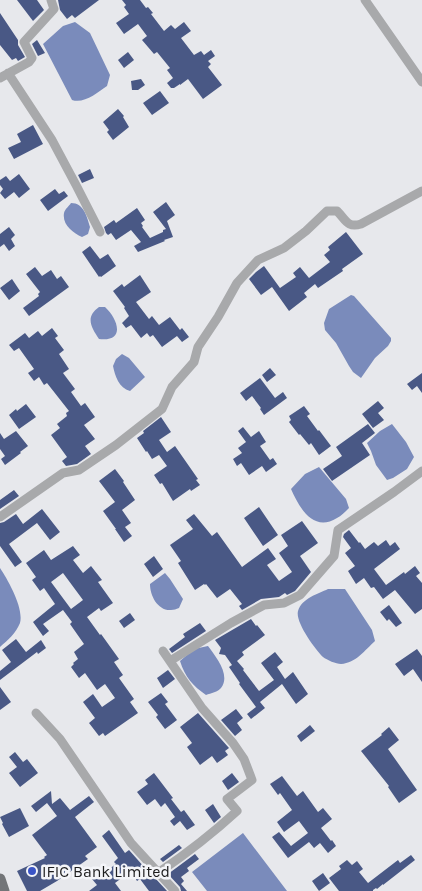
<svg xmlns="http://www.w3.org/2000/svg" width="422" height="891" font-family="Karla,sans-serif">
	<rect width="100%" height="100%" fill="#e7e8ec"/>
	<!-- water -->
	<path fill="#7a8bbb" d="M75,22L90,33L110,75L107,86C97,93 84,104 72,100L43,44L63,26Z
		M71,203C84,203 87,217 90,227L88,234L82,237C73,233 62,225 64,213C65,209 69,206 71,203Z
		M351,295L354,296L391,338V341L388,346L375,358L361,378L353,372L349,366L336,343L325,330L324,323L329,309Z
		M99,307H105C118,319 126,342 99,339C91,327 85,317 99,307Z
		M122,354L129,358L145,377L130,391C119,388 115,376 113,366L116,359Z
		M392,424L406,442L414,457L407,469L393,478L387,480L376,465L371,451L367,443L380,431Z
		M319,467L346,499L349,508C345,512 341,516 337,518C313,533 299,507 291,489L305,474Z
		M0,568C8,580 24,608 20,623C16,633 8,640 0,647Z
		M165,573L170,579L183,599L179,608C176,609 174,610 171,610C158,611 150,596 150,584Z
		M328,589H345L372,630L375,641C365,650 356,663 341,664C336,664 327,660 323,657C315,649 295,622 298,611C302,598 318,594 328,589Z
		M208,646C216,657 231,675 221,688C218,692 211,693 206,695C193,686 185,677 180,661L194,649Z
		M243,833L287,891H207L192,872Z"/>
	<!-- building -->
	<path fill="#495885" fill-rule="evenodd" d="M17,0H37L44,10L33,21Z
		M58,0H99L75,18L72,15L67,19L60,10Z
		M122,0H140L146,8L148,7L153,13L151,14L164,31L171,25L175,29L184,22L191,31L181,38L194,55L201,51L204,55L211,50L215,56L208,61L211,64L208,67L222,85L203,99L188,79L180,85V84L174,88H171L167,83L173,78L167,70L170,68L157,52L154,54L142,40L147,36L138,24L124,34L116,23L129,14L124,7L126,5Z
		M0,13L18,40V45L25,57L18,61L16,58L12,60L0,45Z
		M37,40L45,53L38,56L32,44Z
		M128,52L134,60L124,68L118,60Z
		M141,79L145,85L138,90H132L131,81Z
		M160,91L169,103L152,115L143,103Z
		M118,109L124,116L123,117L129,127L113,140L107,132L109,130L103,122Z
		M33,125L43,144L14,159L8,148L21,142L17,134Z
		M90,169L94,178L82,183L78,175Z
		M19,174L30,189L19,198L14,192L5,199L0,193L3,189L0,185V180L6,176L10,181Z
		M55,189L59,194L64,191L68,196L48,211L40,200Z
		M166,202L175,215L167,221L173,237L164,240L165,241L138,252L134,246L141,242L131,230L116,240L111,233L108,235L106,233L104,227L114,220L116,223L137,208L145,220L141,223L143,226L142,227L150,238L163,232V230L166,229L153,212Z
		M9,227L15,235L11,239L15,246L9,251L4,244L0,247V234Z
		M346,232L363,254L342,269L343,271L318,288L315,284L304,293L307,297L289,311L272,287L261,295L249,279L256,272L264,266L280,288L296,277L293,273L300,267L309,278L330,262L324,255L330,250L328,247Z
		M90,246L100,259L108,254L116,266L101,277L100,276L99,277L82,252Z
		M35,267L42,276L51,270L57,279L61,276L69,287L29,316L23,308L39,296L38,294L40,292L26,274Z
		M140,275L151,292L136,302L149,319L152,316L159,325L170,317L180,330L182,328L189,337L182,342L177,336L162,347L153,335L150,337L147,333L141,338L131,325L126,328L122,323L129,316L124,308L125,307L113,291L122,284L124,287Z
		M12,279L20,291L9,300L0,288Z
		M52,328L58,336L55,338L64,350L59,354L69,369L63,373L75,389L71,392L81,406L85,403L95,417L84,425L95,439L85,446L91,454L77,464L66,466L62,461L67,457L51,435L60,428L57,424L67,416L66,413L69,411L47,383L44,385L39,377L34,381L28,373L34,369L19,348L14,351L9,345L25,333L29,338L38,331L42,336Z
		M270,368L276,375L267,382L262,375Z
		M422,373V393L417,386L412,390L407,384Z
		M260,378L275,398L283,392L287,398L264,415L260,409L261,408L252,396L246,401L240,393Z
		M378,401L384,408L378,413L384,420L373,428L362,414Z
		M26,404L36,417L19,429L9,415L16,409L17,411Z
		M304,406L310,414L307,416L318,431L319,430L331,446L319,455L311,443L309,445L300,434L299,435L289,422L291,420L289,416Z
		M161,417L171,432L159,440L167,452L175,446L198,479L196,480L200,485L191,491L190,489L173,501L162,483L160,484L154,475L167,466L159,455L152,459L147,451L146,452L137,438L144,433L143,431Z
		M368,424L375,433L362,443L370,455L332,481L323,469L342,456L336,447Z
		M243,427L251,437L259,431L266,442L260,446L270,460L273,458L277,464L266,472L262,466L249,475L241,463L237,466L233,459L242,453L238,448L246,442L238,431Z
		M16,431L28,446L20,452L21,453L5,465L1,459L5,456L0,449V433L4,439Z
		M115,469L124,481L123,482L135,500L122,510L131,523L125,527L132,536L124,542L115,529H116L103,511L115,502L99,481Z
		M14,490L19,496L0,509V500Z
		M259,507L278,535L263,546L244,518Z
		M42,509L60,532L50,540L37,523L9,544L22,562L15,567L0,546V523L4,522L16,514L23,524Z
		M194,514L212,536L217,532L242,567L268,548L276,559L267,565L279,581L292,572L279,553L288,546L281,535L302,521L318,543L300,556L311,572L295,591L287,595L285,593L279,597L261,599L242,610L239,606L242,604L230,589L217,598L206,584L205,585L204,584L195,590L178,563L181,561L170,545L193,529L186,520Z
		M349,530L359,543L360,542L365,549L374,542L378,546L386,540L390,546L395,542L400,549L374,569L386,585L404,572L405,574L415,566L420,573L416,576L422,583V609L415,614L395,590L383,599L374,587L371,588L364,578L356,584L348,571L355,566L345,553L351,548L343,537L344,534Z
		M73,546L80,555L73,560L83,573L91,566L102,580L98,582L113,603L101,611L99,608L87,617L100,635L101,634L119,659L114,662L123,675L119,678L134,699L130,702L138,713L105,736L103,733L99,736L89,723L95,718L83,702L93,694L102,707L115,698L105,684L97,690L85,673L79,678L71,667L74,664L73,663L78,659L74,652L84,644L70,624L72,622L63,610L43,624L49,631L43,636L33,622L55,604L44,588L40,591L32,580L36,577L26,563L44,550L51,560ZM63,573L83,600L71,609L51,582Z
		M154,556L163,569L153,577L144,564Z
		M389,605L402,623L396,627L389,619L387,621L380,612Z
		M130,613L135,620L124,628L119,621Z
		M251,619L256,626L257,625L265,635L242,652L244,655L237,661L244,669L243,670L259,691L274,680L261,663L275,652L283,662L277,667L285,679L293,672L308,694L296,704L282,684L260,702L265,708L251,719L247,714L256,707L239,684L240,683L229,667L232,665L225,655L219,654L221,648L215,640Z
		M200,623L206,631L172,653L169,649L185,637L183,634Z
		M16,639L26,652L41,640L46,648L38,654L37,652L0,680V671L11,662L2,650Z
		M417,649L422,656V682L413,669L404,676L395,664Z
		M168,670L175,679L163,688L157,678Z
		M0,687L11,702L0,710Z
		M161,693L168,702L165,704L177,720L165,729L156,717L158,715L148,702Z
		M236,709L243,718L237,723L242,730L235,736L221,720Z
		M198,713L229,748L225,751L228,755L217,763L212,756L200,765L187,747L192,743L180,727Z
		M310,725L315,731L301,742L297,736Z
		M389,727L399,740L388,749L417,790L399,803L388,787L389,786L361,751L382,735L381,734Z
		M15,752L23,762L27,759L38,773L20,787L9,773L17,767L9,757Z
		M154,773L173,798L171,799L181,812L184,810L195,825L187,830L180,821L174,826L170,821L175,817L165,803L161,807L155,799L147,805L137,792L148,784L145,780Z
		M232,773L239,782L228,790L222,781Z
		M282,776L297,796L303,791L318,812L323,808L332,819L321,828L331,841L332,840L336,846L328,853L320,843L314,848L309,842L288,858L272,837L279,832L291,846L308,833L299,821L284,832L277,822L292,810L280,793L278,795L270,784Z
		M51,791L52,804L60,798L70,810L89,796L94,802L75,817L97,847L85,856L88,859L57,881L40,891H27L17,871L45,858L44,857L47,855L32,835L57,816L47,803L36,812L31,806Z
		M213,804L221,817L214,823L205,810Z
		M20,808L29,826L9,837L2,824L3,823L0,817Z
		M109,830L125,853L129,850L153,877L155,878L167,891H149L140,879L137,881L131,871L115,883L121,891H89L97,885L92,879L104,870L105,872L116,864L114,862L118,858L102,836Z
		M179,845L182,848L163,862L160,859Z
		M195,854L199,859L187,868L189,871L181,877L184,881L181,884L187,891H181L180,887L168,874Z
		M411,855L415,860L383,885V884L377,889L376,888L373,890V891H339L329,878L341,869L339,866L347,860L352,865L357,861L363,869L359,872L368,883L398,860L400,863Z
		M323,873L330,883L319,891L312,881Z"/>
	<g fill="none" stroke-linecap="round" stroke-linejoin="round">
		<!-- minor -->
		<path stroke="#a8a9ab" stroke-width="9" d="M365,0L422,82
			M8,73L52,140L76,185L100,232
			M0,78L29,62L32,58L24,42L54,9L51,0
			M0,517L63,473L79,470L116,445L162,409L172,387L194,362L198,347L218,317L237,283L258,260L284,248L306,231L327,211H337C346,220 347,228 361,224L422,191
			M170,661L231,623L264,605L284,603L300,595L334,556L338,530L394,492L422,471
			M36,713L60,739L131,843L175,891
			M158,873C186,854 212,834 237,811L227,799L252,780L244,759L233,743L202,708L163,651"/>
		<!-- major -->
		<path stroke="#737578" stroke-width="11" d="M0,879L4,891"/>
	</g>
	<!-- markers -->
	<circle fill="#3a54c6" stroke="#f4f5f9" stroke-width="2" cx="32" cy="871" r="5"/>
	<g text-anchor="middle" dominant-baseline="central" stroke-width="5" stroke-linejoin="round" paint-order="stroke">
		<!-- poi labels -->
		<g font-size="16" fill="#1d1d1e" stroke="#f4f5f9" text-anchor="start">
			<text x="42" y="871">IFIC Bank Limited</text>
		</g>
	</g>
</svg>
